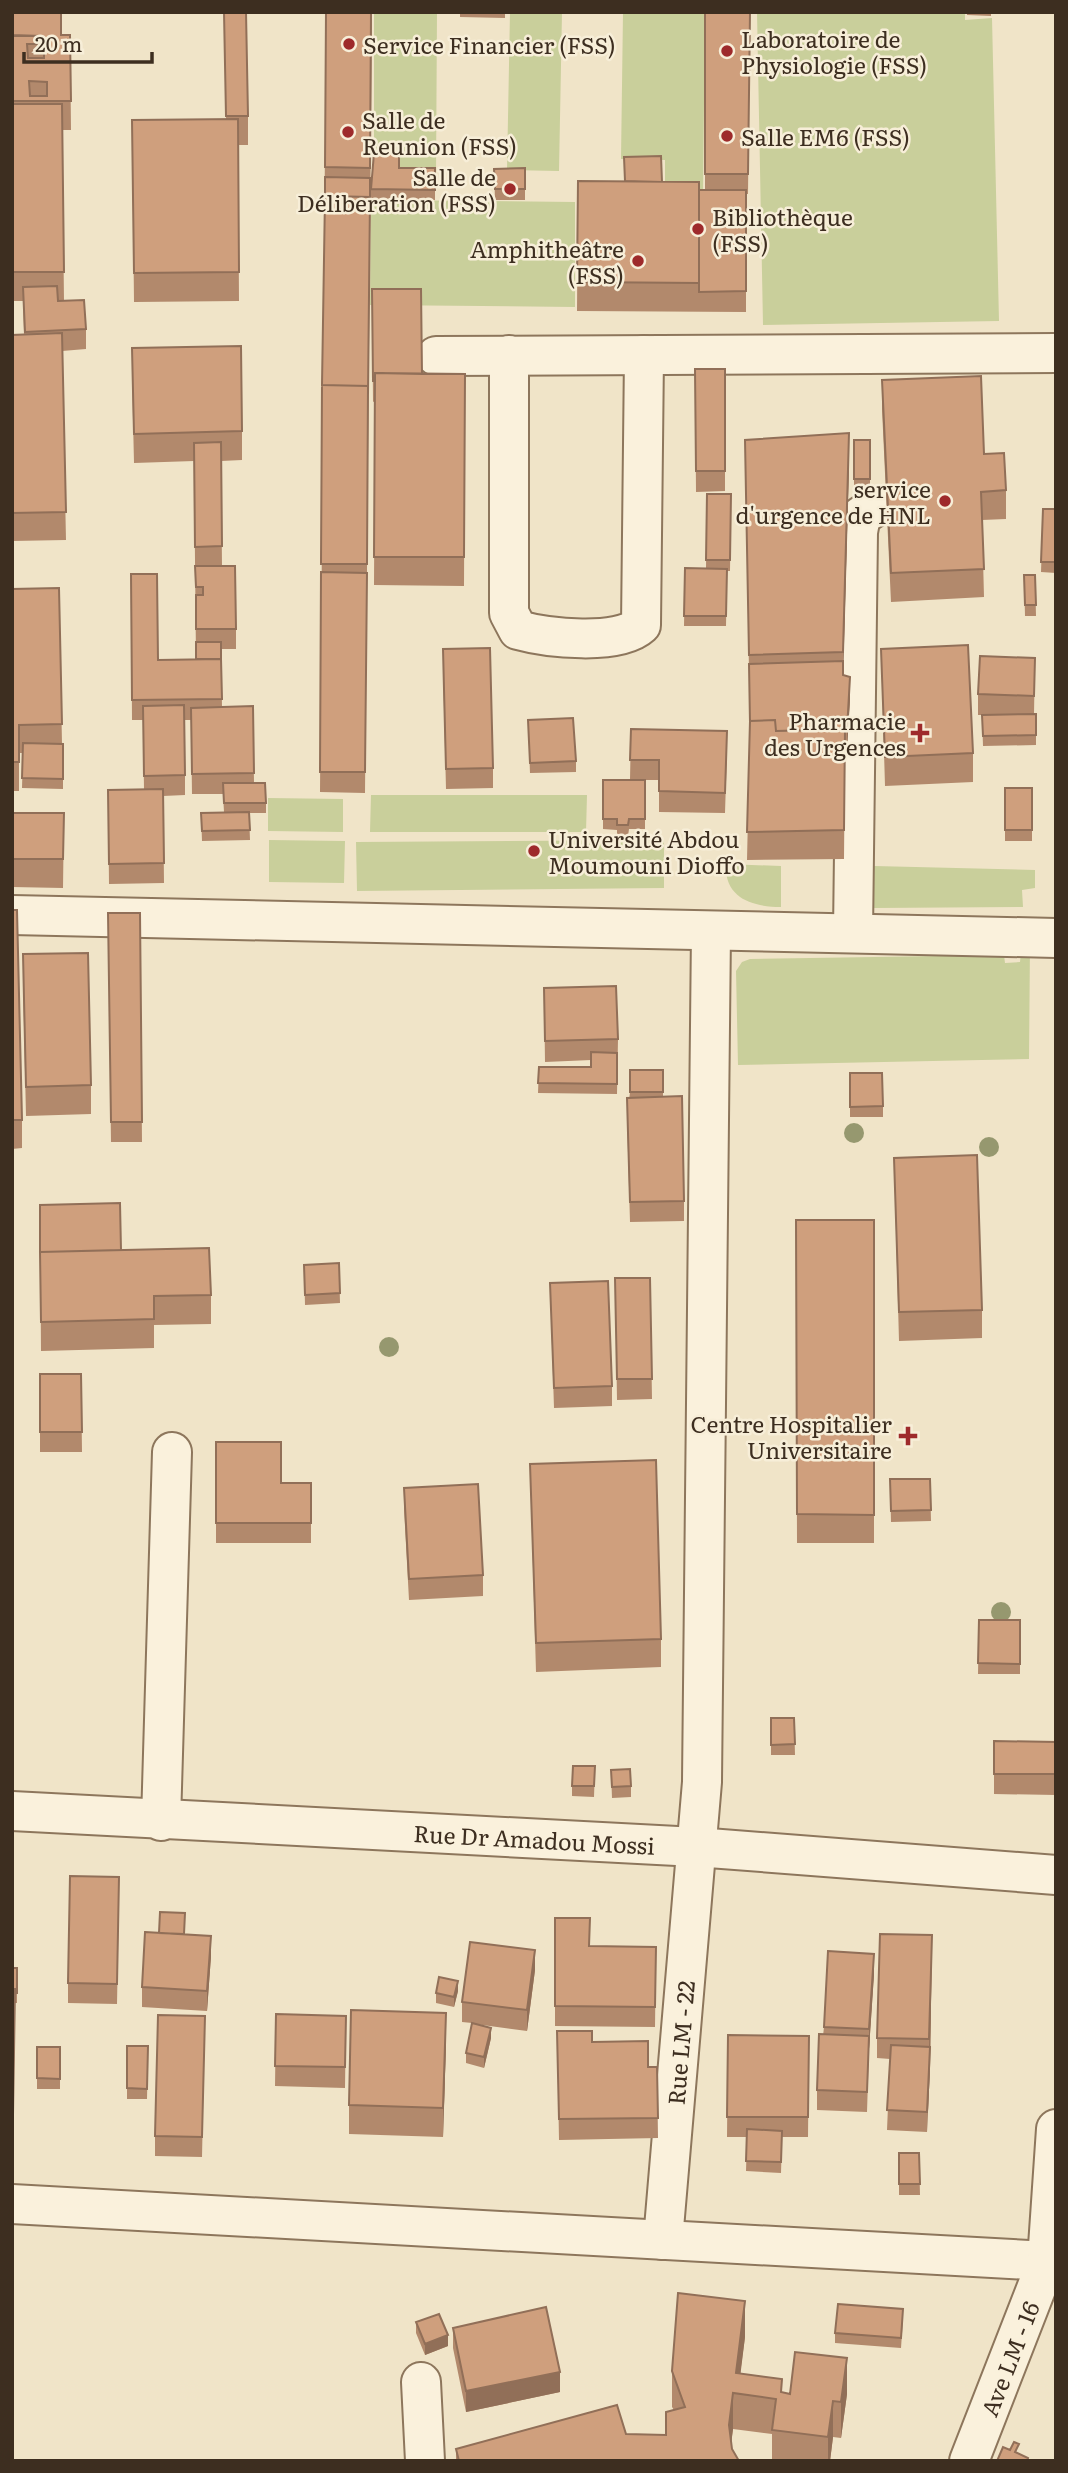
<svg xmlns="http://www.w3.org/2000/svg" width="1068" height="2473" font-family="Literata,serif">
	<rect width="100%" height="100%" fill="#f0e4c8"/>
	<!-- green -->
	<path fill="#c9cf9b" d="M374,12H437L436,177H400V161H374Z
		M510,12H562L559,171L507,170Z
		M623,12H705L703,193H665V160L621,159Z
		M757,12H965V20L992,18L999,321L763,325Z
		M371,200L575,202V307L370,305Z
		M371,795H587L586,832H370Z
		M268,798L343,799V832L268,831Z
		M269,840L345,841L344,883L269,882Z
		M664,840V888L357,891L356,842Z
		M726,864L781,866V907C752,907 724,898 726,864Z
		M874,866L1035,870V888L1022,890L1023,907L874,908Z
		M1022,942L1030,944L1029,1059L738,1065L736,971L742,962L750,959L1004,955L1005,963L1020,962Z"/>
	<g fill="none" stroke-linecap="round" stroke-linejoin="round">
		<!-- minor casing -->
		<g stroke="#8d765c" stroke-width="42">
			<g id="minor">
				<path d="M509,355V613L518,630C547,638 618,646 641,625L644,355"/>
				<path d="M436,356L1056,353"/>
				<path d="M12,915L1056,938"/>
				<path d="M853,933L858,532L861,516L875,507"/>
				<path id="s1" d="M12,1811L696,1847L1056,1875"/>
				<path d="M161,1821L172,1452"/>
				<path d="M12,2204L1047,2261"/>
				<path id="s2" d="M663,2240L702,1782L711,931"/>
				<path d="M421,2382L425,2461"/>
				<path id="s3" d="M969,2461L1047,2261L1056,2129"/>
			</g>
		</g>
		<!-- minor -->
		<use href="#minor" stroke="#faf1dc" stroke-width="38"/>
	</g>
	<!-- trees -->
	<g fill="#96986f">
		<circle cx="854" cy="1133" r="10"/>
		<circle cx="989" cy="1147" r="10"/>
		<circle cx="389" cy="1347" r="10"/>
		<circle cx="1001" cy="1612" r="10"/>
	</g>
	<!-- wall -->
	<path fill="#b2896c" d="M12,12L61,35H70L71,130H62L64,301L86,329V349L62,351L66,540L12,541V335H24L23,301H12Z
		M224,12L248,116V145H238L239,301L134,302L132,120L226,119Z
		M326,12H372L365,793L320,792Z
		M460,12H505V18L460,17Z
		M705,12H750L748,194H746V312L577,311L578,181L662,182L699,190H705Z
		M967,12H991V16L967,15Z
		M399,168H435V200H371V189Z
		M525,168V200H495L494,169Z
		M372,289L422,374H465L464,586L374,585L375,401L373,402Z
		M695,369H725V491L696,492Z
		M132,377L242,431V460L221,461L222,566L236,629V649H221L222,707L253,706L254,783L266,803V813H249L250,840L202,841L201,813L224,812L223,794H192L191,720H185V795L163,796L164,883L109,884L108,790L144,789L143,720H132L131,574L158,660L196,659L194,461L134,463Z
		M882,380L984,454L1006,490V519L982,520L984,597L891,602L882,409Z
		M745,440L849,462L843,673L850,698L847,750H845L844,859L747,860L750,729Z
		M854,440H870V490H854Z
		M707,494H731L730,571H727L726,626H684L685,568H706Z
		M1043,509H1056V573L1041,572Z
		M1024,575H1035L1036,616H1025Z
		M59,588L62,744H63V789L22,788L23,753H19V791H12V589Z
		M881,649L973,753V782L885,786Z
		M1035,658L1034,714H1036V745L983,746L982,715H989H978V694Z
		M443,669L493,768V788L446,789Z
		M528,720L576,761V772L530,773Z
		M631,729L727,751L725,813L659,812V780H630Z
		M603,780H645V829H629L628,836L617,835V830L603,829Z
		M1005,788H1032V841H1005Z
		M12,813H64L63,888L12,887Z
		M12,910L22,1120V1148L12,1149Z
		M108,913H140L142,1142H111Z
		M23,983L91,1085V1114L26,1116Z
		M544,988L618,1039L617,1094L538,1093L539,1067H591V1060L545,1062Z
		M663,1070V1097L684,1201V1221L630,1222L627,1118L630,1092Z
		M850,1073L883,1106V1117H850Z
		M894,1158L982,1310V1338L899,1341Z
		M40,1205L121,1250L211,1295V1324L154,1325V1348L41,1351Z
		M796,1220H874V1543H797Z
		M339,1263L340,1303L305,1305L304,1265Z
		M615,1278H650L652,1399L617,1400Z
		M550,1283L612,1386V1406L554,1408Z
		M40,1374H81L82,1452H40Z
		M216,1442L281,1483H311V1543H216Z
		M530,1464L661,1639V1667L536,1672Z
		M890,1479H930L931,1521L891,1522Z
		M404,1488L483,1575V1596L409,1600L404,1508Z
		M979,1620H1020V1674H978Z
		M771,1718H794L795,1755H771Z
		M994,1741L1056,1742V1795L994,1794Z
		M595,1766L594,1797L572,1796V1786Z
		M611,1770L631,1786V1797L612,1798Z
		M119,1897L117,2004L68,2003V1983Z
		M555,1918L590,1946L656,1947L655,2027L555,2026Z
		M185,1934L211,1956L207,2011L142,2007V1987Z
		M932,1935L930,2068L927,2132L887,2130L890,2059L877,2058V2038Z
		M12,1968H17V2003H15L13,2135Z
		M535,1970L527,2031L475,2024L491,2038L484,2068L466,2063V2053L472,2023L462,2022V2002Z
		M874,1974L869,2049L867,2112L817,2110V2090L824,2027Z
		M458,1991L454,2007L436,2003V1993Z
		M276,2014L346,2016L345,2088L275,2086Z
		M205,2016L202,2157L155,2156V2136Z
		M557,2031L592,2042L648,2067H657L658,2138L559,2140Z
		M728,2035L809,2036L808,2137H782L781,2173L746,2171L747,2137H727Z
		M446,2042L443,2137L349,2134V2105Z
		M127,2046H148L147,2099H127Z
		M37,2047H60V2089H37Z
		M899,2153H919L920,2195H899Z
		M903,2319L901,2348L835,2343V2333Z
		M416,2322L448,2346L425,2355L416,2333Z
		M453,2328L560,2392L466,2412L453,2348Z
		M745,2337L740,2374L782,2393L790,2394H847L841,2438L833,2437L830,2461H772V2434L733,2429L731,2443L732,2449L739,2461H456V2449L626,2434L666,2435L674,2410L672,2407V2371Z"/>
	<!-- shaded-wall -->
	<path fill="#916f58" d="M849,433V462L843,681V652Z
		M850,677V698L847,750V730Z
		M932,1935L930,2068L927,2132L929,2050Z
		M211,1936V1956L207,2011V1991Z
		M535,1950V1970L527,2031V2010Z
		M874,1954V1974L869,2049V2029Z
		M458,1981V1991L454,2007V1997Z
		M446,2013V2042L443,2137V2108Z
		M491,2028V2038L484,2068V2057Z
		M745,2301V2337L738,2394L736,2373Z
		M448,2335V2346L425,2355V2344Z
		M847,2358V2394L841,2438V2402Z
		M560,2372V2392L466,2412V2391Z
		M733,2393V2429L729,2461V2425Z
		M833,2401V2437L830,2461H828V2437Z"/>
	<!-- building -->
	<path fill="#cf9f7d" stroke="#916f58" stroke-width="2" fill-rule="evenodd" d="M12,12H61V35H70L71,101H12V36H42L12,35ZM27,44H44V58H28ZM29,81L47,82V96H30Z
		M224,12H246L248,116H226Z
		M326,12H371L370,168L325,167Z
		M705,12H750L748,174H705Z
		M12,104H62L64,272H12Z
		M238,119L239,272L134,273L132,120Z
		M374,153H399V168H435V190L371,189Z
		M661,156L662,182L625,181L624,157Z
		M525,168V189H495L494,169Z
		M325,177L370,178V207V197L325,196Z
		M578,181L699,182V283L577,282Z
		M699,190H746V291L699,292Z
		M325,196L370,197L368,394V386L322,385Z
		M57,286L58,301L84,300L86,329L25,332L23,287Z
		M372,289H421L422,374L375,373V381H373Z
		M62,333L66,512L12,513V335Z
		M241,346L242,431L134,434L132,348Z
		M695,369H725V471H696Z
		M375,373L465,374L464,557H374Z
		M981,376L984,454L1004,453L1006,490L981,492L984,569L891,573L882,380Z
		M322,385L368,386L367,564H321Z
		M849,433L843,652L749,655L745,440Z
		M854,440H870V479H854Z
		M221,442L222,546L195,547L194,443Z
		M707,494H731L730,560H706Z
		M1043,509H1056V562H1041Z
		M195,566H235L236,629H196V595H203V587H196Z
		M685,568L727,569L726,616H684Z
		M321,572L367,573L365,772H320Z
		M131,574H157L158,660L221,659L222,699L132,700Z
		M1024,575H1035L1036,605H1025Z
		M59,588L62,724L19,725V762H12V589Z
		M196,642H221V659H196Z
		M968,645L973,753L885,757L881,649Z
		M490,648L493,768L446,769L443,649Z
		M980,656L1035,658L1034,696L978,694Z
		M843,661V675L850,677L847,730L826,729V730L776,731L775,720L750,721V723L749,664Z
		M184,705L185,775L144,776L143,706Z
		M253,706L254,773L192,774L191,708Z
		M1036,714V735L983,736L982,715Z
		M573,718L576,761L530,763L528,720Z
		M775,720L776,731L845,729L844,830L747,832L750,721Z
		M631,729L727,731L725,793L659,791V760H630Z
		M23,743L63,744V779L22,778Z
		M603,780H645V819H629L628,825H617V819H603Z
		M223,783H265L266,803H224Z
		M1005,788H1032V830H1005Z
		M163,789L164,863L109,864L108,790Z
		M249,812L250,830L202,831L201,813Z
		M12,813H64L63,859H12Z
		M12,910H17L22,1120H12Z
		M108,913H140L142,1122H111Z
		M88,953L91,1085L26,1087L23,954Z
		M616,986L618,1039L545,1041L544,988Z
		M591,1052L617,1053V1084L538,1083L539,1067H591Z
		M630,1070H663V1092H630Z
		M850,1073H882L883,1106L850,1107Z
		M682,1096L684,1201L630,1202L627,1098Z
		M977,1155L982,1310L899,1312L894,1158Z
		M120,1203L121,1250L40,1252V1205Z
		M796,1220H874V1515L797,1514Z
		M209,1248L211,1295L154,1296V1319L41,1322L40,1252Z
		M339,1263L340,1293L305,1295L304,1265Z
		M615,1278H650L652,1379H617Z
		M608,1281L612,1386L554,1388L550,1283Z
		M40,1374H81L82,1432H40Z
		M216,1442H281V1483H311V1523H216Z
		M656,1460L661,1639L536,1643L530,1464Z
		M890,1479H930L931,1510L891,1511Z
		M478,1484L483,1575L409,1579L404,1488Z
		M979,1620H1020V1664L978,1663Z
		M771,1718H794L795,1744L771,1745Z
		M994,1741L1056,1742V1774H994Z
		M573,1766H595L594,1786H572Z
		M630,1769L631,1786L612,1787L611,1770Z
		M70,1876L119,1877L117,1984L68,1983Z
		M160,1912L185,1913L184,1934L159,1933Z
		M555,1918H590L589,1946L656,1947L655,2007L555,2006Z
		M145,1932L211,1936L207,1991L142,1987Z
		M880,1934L932,1935L929,2039L877,2038Z
		M470,1942L535,1950L527,2010L462,2002Z
		M828,1951L874,1954L869,2029L824,2027Z
		M12,1968H17V1993H15V1989H12Z
		M439,1977L458,1981L454,1997L436,1993Z
		M12,1989H15L13,2115H12Z
		M351,2010L446,2013L443,2108L349,2105Z
		M276,2014L346,2016L345,2067L275,2066Z
		M158,2015L205,2016L202,2137L155,2136Z
		M472,2023L491,2028L484,2057L466,2053Z
		M557,2031H592V2042L648,2041V2067H657L658,2118L559,2119Z
		M819,2034L869,2036L867,2092L817,2090Z
		M728,2035L809,2036L808,2117H727Z
		M891,2045L930,2047L927,2112L887,2110Z
		M127,2046H148L147,2089L127,2088Z
		M37,2047H60V2079L37,2078Z
		M747,2129L782,2131L781,2162L746,2161Z
		M899,2153H919L920,2184H899Z
		M678,2293L745,2301L736,2373L782,2379L781,2392L790,2394L795,2352L847,2358L841,2402L833,2401L828,2437L772,2430L776,2399L733,2393L729,2425L732,2449L739,2461H459L456,2449L617,2405L626,2434L666,2435V2412L685,2407L672,2371Z
		M838,2304L903,2309L901,2338L835,2333Z
		M546,2307L560,2372L466,2391L453,2328Z
		M439,2314L448,2335L425,2344L416,2322Z
		M1014,2442L1019,2444L1015,2452L1028,2458L1027,2461H997L1003,2447L1010,2450Z"/>
	<!-- markers -->
	<g fill="#9e2a2b" stroke="#f7eed8" stroke-width="2.5">
		<circle cx="349" cy="44" r="7"/>
		<circle cx="727" cy="51" r="7"/>
		<circle cx="348" cy="132" r="7"/>
		<circle cx="727" cy="136" r="7"/>
		<circle cx="510" cy="189" r="7"/>
		<circle cx="698" cy="229" r="7"/>
		<circle cx="638" cy="261" r="7"/>
		<circle cx="945" cy="501" r="7"/>
		<path d="M916.5 722.5h7v7h7v7h-7v7h-7v-7h-7v-7h7z"/>
		<circle cx="534" cy="851" r="7"/>
		<path d="M904.5 1425.5h7v7h7v7h-7v7h-7v-7h-7v-7h7z"/>
	</g>
	<g text-anchor="middle" dominant-baseline="central" stroke-width="5" stroke-linejoin="round" paint-order="stroke">
		<!-- poi labels -->
		<g font-size="23" fill="#3d2e20" stroke="#f7eed8" text-anchor="start">
			<text x="741" y="38">Laboratoire de<tspan x="741" dy="26">Physiologie (FSS)</tspan></text>
			<text x="363" y="44">Service Financier (FSS)</text>
			<text x="362" y="119">Salle de<tspan x="362" dy="26">Reunion (FSS)</tspan></text>
			<text x="741" y="136">Salle EM6 (FSS)</text>
			<text x="496" y="176" text-anchor="end">Salle de<tspan x="496" dy="26">Déliberation (FSS)</tspan></text>
			<text x="712" y="216">Bibliothèque<tspan x="712" dy="26">(FSS)</tspan></text>
			<text x="624" y="248" text-anchor="end">Amphitheâtre<tspan x="624" dy="26">(FSS)</tspan></text>
			<text x="931" y="488" text-anchor="end">service<tspan x="931" dy="26">d'urgence de HNL</tspan></text>
			<text x="906" y="720" text-anchor="end">Pharmacie<tspan x="906" dy="26">des Urgences</tspan></text>
			<text x="548" y="838">Université Abdou<tspan x="548" dy="26">Moumouni Dioffo</tspan></text>
			<text x="892" y="1423" text-anchor="end">Centre Hospitalier<tspan x="892" dy="26">Universitaire</tspan></text>
		</g>
		<!-- street labels -->
		<g font-size="23" fill="#3d2e20" stroke="#f7eed8">
			<text stroke="none"><textPath href="#s1" startOffset="523">Rue Dr Amadou Mossi</textPath></text>
			<text stroke="none"><textPath href="#s2" startOffset="198">Rue LM - 22</textPath></text>
			<text stroke="none"><textPath href="#s3" startOffset="110">Ave LM - 16</textPath></text>
		</g>
	</g>
	<!-- border -->
	<rect width="1068" height="2473" fill="none" stroke="#3d2e20" stroke-width="28"/>
	<!-- scale -->
	<path d="M24 52v10h128v-10" fill="none" stroke="#3d2e20" stroke-width="3.5"/>
	<text x="35" y="52" font-size="21" fill="#3d2e20" stroke="#f7eed8" stroke-width="5" paint-order="stroke">20 m</text>
</svg>
